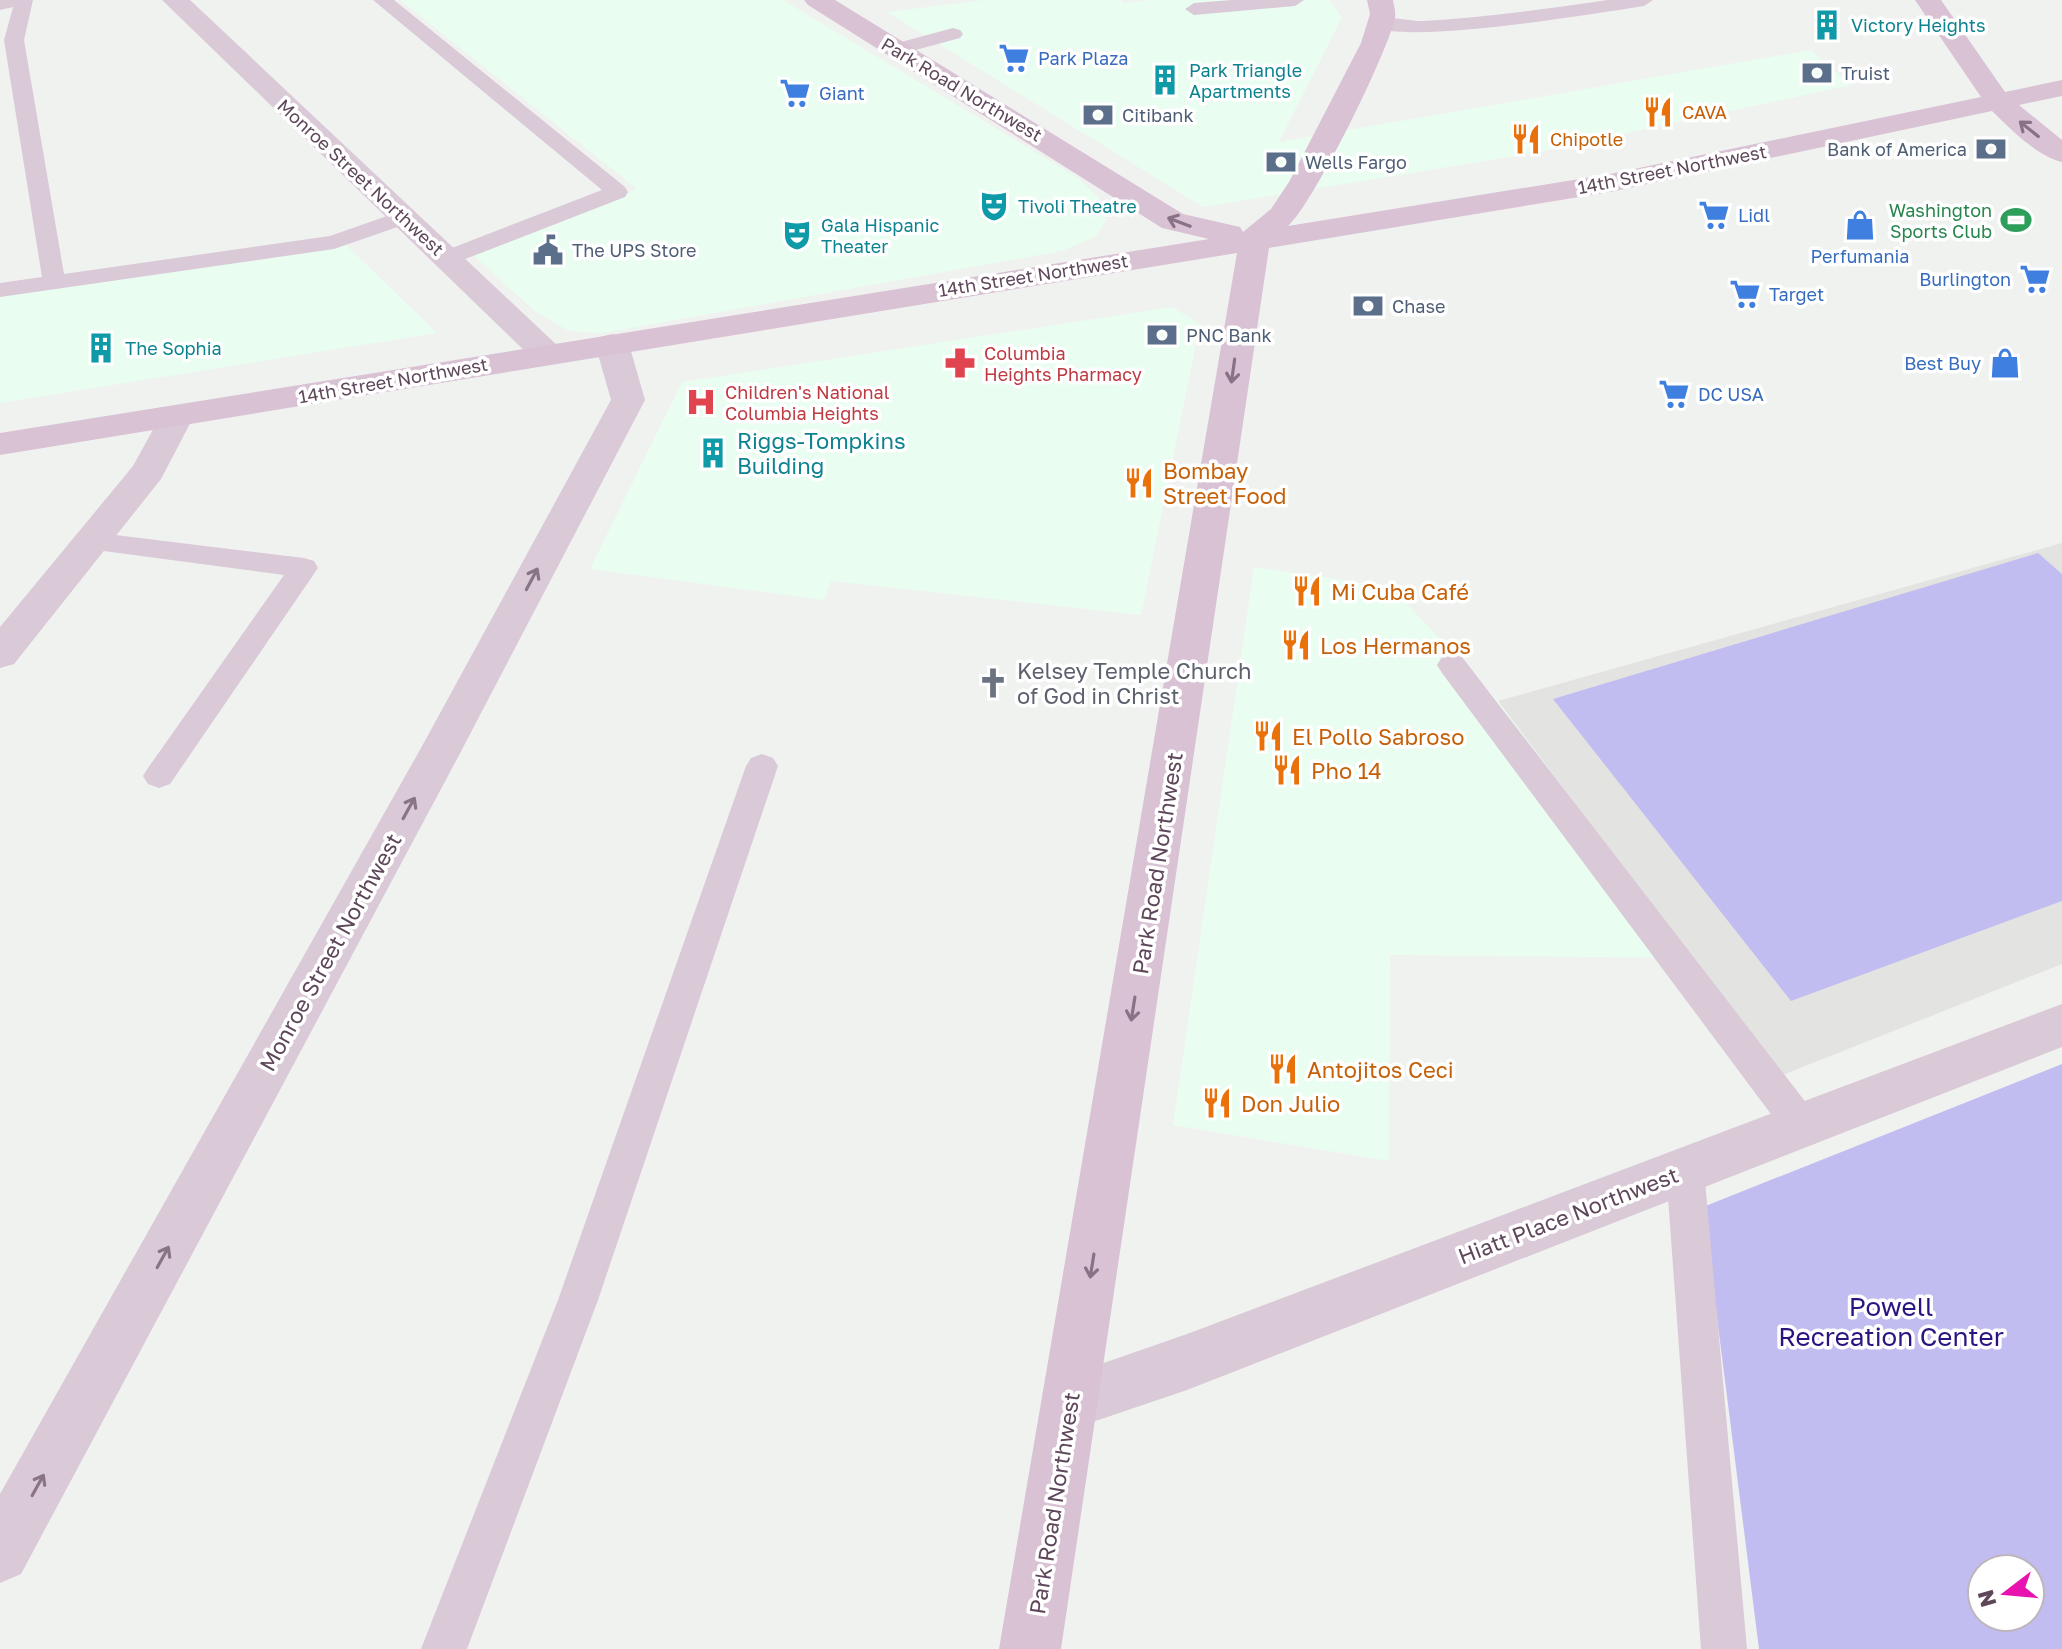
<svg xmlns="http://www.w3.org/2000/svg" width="2062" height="1649" font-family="'Golos Text',sans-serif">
	<rect width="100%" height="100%" fill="#f0f2f0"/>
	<!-- commercial -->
	<path fill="#e9fdf1" d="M400,0H783L1078,178L1099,198L1106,220L1096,236L1062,251L603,333L569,331L536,312L471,253L637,189Z
		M984,0H1122L1124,3L1149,0H1329L1342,17L1279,142L1811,50L1851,85L1540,152L1203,207L887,12Z
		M345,244L437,333L0,403V295Z
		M1172,307L1200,324L1141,615L831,581L824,600L590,569L682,382Z
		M1254,567L1391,587L1498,701L1689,958L1390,955L1389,1161L1173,1125Z"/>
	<!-- education -->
	<path fill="#e3e3e1" d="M2062,543V964L1780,1076L1498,701Z"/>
	<!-- green -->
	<path fill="#c2bdf1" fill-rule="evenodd" d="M2038,553L2062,574V901L1791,1001L1553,699Z
		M2062,1064V1649H1759L1703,1207ZM1982,1569H2030V1617H1982Z"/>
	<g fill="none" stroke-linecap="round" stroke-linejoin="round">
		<!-- lane -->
		<path fill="#dac9d7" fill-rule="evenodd" d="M15,0H33L24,40L64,274L330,236L404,210L415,217L412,222L334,249L0,297V283L42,277L4,40Z
			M373,0H394L625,187L628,192L625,197L455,263H439L436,258L439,253L602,190Z
			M1232,0H1304L1295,6L1194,15L1185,9L1194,3Z
			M1608,0H1653L1644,6C1604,12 1392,48 1370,24C1381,12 1408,22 1424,21C1485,17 1547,9 1608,0Z
			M953,28L960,30L963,34L960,38L897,55L887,49L890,45Z
			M91,532L304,558L314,561L318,568L170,784L159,788L148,784L143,776L148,768L284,575L81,548L77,541L81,534Z
			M1452,654L1462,657L1814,1113L1819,1125L1814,1137L1801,1142L1788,1137L1442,673L1437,665L1442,657Z
			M762,754L773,758L778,766L598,1300L467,1649H421L558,1300L746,766L751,758Z
			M1685,1153L1698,1158L1704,1170L1747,1649H1701L1666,1170L1672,1158Z"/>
		<!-- street -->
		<path fill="#dac9d7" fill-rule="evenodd" d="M0,0H26L22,5L0,10Z
			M162,0H190L559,347L564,354L559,361L547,364L535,361Z
			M612,334L624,337L629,344L645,400L457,759L21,1574L0,1583V1494L421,748L611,400L595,344L600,337Z
			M177,405L189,408L194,416L161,479L14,664L0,668V627L133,466L165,408Z
			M2062,1004V1047L1187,1390L1072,1429L1052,1421L1044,1401L1052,1381L1187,1334Z"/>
		<!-- secondary -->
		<path fill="#d9c2d4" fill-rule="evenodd" d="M804,0H835L1183,214L1240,227L1243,232L1271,209L1289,182L1361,43L1370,14L1367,0H1393C1394,6 1396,12 1395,18C1387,54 1314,203 1288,226L1610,174L1981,97L1915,0H1941L2005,92L2062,80V96L2019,105L2062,140V162C2035,155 2012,130 1992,111L1610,192L1269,248L1061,1649H999L1237,253L0,455V433L1209,239L1162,228L808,5Z"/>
	</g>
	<!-- one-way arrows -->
	<defs><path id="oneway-shaft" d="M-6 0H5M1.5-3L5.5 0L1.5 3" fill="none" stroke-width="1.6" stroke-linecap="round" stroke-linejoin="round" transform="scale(2)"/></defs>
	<g stroke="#897285">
		<use href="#oneway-shaft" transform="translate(2029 129) rotate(-141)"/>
		<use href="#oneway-shaft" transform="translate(1179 222) rotate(-159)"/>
		<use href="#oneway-shaft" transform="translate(1233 371) rotate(98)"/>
		<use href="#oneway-shaft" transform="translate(1133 1009) rotate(99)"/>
		<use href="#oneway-shaft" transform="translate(1092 1266) rotate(99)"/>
	</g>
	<g stroke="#897486">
		<use href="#oneway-shaft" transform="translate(532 579) rotate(-62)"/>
		<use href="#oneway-shaft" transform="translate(409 808) rotate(-61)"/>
		<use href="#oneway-shaft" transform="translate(163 1257) rotate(-61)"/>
		<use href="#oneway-shaft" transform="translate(38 1485) rotate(-61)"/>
	</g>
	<!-- icons -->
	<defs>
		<g id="building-bare" transform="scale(2.4)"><path d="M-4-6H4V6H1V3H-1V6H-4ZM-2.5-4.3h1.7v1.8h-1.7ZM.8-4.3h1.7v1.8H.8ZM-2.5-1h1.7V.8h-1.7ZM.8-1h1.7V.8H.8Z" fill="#0f9aa8" stroke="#fff" stroke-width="2.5" paint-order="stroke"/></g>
		<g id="supermarket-bare" transform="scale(2.4)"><path d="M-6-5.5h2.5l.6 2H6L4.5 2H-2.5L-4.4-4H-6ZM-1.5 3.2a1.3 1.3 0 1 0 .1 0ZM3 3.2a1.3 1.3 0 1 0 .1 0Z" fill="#3f7fe0" stroke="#fff" stroke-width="2.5" paint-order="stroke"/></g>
		<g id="bank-bare" transform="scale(2.4)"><path d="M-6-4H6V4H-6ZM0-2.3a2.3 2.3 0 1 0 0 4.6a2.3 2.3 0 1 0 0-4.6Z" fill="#5c6f8a" stroke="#fff" stroke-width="2.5" paint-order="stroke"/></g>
		<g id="restaurant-bare" transform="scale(2.4)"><path d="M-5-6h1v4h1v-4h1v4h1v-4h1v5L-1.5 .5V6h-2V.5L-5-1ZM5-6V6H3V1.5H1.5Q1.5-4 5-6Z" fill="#e8710a" stroke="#fff" stroke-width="2.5" paint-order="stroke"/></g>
		<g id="theatre-bare" transform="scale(2.4)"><path d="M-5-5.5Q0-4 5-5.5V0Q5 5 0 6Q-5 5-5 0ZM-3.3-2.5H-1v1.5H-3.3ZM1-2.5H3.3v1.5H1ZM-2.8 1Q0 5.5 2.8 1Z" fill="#0f9aa8" stroke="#fff" stroke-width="2.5" paint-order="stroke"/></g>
		<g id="stadium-bare" transform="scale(2.4)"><path d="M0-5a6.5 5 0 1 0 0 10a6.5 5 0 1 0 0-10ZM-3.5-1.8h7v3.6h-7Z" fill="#2e9e5b" stroke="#fff" stroke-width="2.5" paint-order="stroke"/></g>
		<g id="shop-bare" transform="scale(2.4)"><path d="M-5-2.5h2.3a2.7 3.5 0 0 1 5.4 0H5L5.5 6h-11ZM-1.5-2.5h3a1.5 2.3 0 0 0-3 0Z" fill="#3f7fe0" stroke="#fff" stroke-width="2.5" paint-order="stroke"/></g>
		<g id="civic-bare" transform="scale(2.4)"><path d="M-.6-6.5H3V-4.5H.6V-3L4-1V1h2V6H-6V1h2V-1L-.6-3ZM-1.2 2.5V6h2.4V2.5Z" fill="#5c6f8a" stroke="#fff" stroke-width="2.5" paint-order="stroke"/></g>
		<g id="pharmacy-bare" transform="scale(2.4)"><path d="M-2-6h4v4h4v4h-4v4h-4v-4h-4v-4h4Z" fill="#e0444e" stroke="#fff" stroke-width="2.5" paint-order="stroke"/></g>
		<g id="hospital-bare" transform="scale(2.4)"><path d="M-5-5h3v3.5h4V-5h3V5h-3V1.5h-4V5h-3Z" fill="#e0444e" stroke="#fff" stroke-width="2.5" paint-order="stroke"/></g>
		<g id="church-bare" transform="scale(2.4)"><path d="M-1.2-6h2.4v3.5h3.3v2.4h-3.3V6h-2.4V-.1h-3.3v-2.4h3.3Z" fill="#6b7280" stroke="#fff" stroke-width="2.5" paint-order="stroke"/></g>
	</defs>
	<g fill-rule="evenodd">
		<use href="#building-bare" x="1827" y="25"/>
		<use href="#supermarket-bare" x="1014" y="58"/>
		<use href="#bank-bare" x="1817" y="73"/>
		<use href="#building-bare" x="1165" y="80"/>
		<use href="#supermarket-bare" x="795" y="93"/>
		<use href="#restaurant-bare" x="1658" y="112"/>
		<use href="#bank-bare" x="1098" y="115"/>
		<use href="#restaurant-bare" x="1526" y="139"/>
		<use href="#bank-bare" x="1991" y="149"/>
		<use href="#bank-bare" x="1281" y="162"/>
		<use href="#theatre-bare" x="994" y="206"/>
		<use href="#supermarket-bare" x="1714" y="215"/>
		<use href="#stadium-bare" x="2016" y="220"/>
		<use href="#shop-bare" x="1860" y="225"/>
		<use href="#theatre-bare" x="797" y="235"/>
		<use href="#civic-bare" x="548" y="250"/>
		<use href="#supermarket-bare" x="2035" y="279"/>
		<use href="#supermarket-bare" x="1745" y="294"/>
		<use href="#bank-bare" x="1368" y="306"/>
		<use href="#bank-bare" x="1162" y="335"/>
		<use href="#building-bare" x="101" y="348"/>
		<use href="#pharmacy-bare" x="960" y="363"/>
		<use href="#shop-bare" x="2005" y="363"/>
		<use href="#supermarket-bare" x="1674" y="394"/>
		<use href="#hospital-bare" x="701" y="402"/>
		<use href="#building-bare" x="713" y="453"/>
		<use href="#restaurant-bare" x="1139" y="483"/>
		<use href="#restaurant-bare" x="1307" y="591"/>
		<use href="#restaurant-bare" x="1296" y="645"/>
		<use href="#church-bare" x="993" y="683"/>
		<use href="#restaurant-bare" x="1268" y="736"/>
		<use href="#restaurant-bare" x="1287" y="770"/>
		<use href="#restaurant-bare" x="1283" y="1069"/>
		<use href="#restaurant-bare" x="1217" y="1103"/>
	</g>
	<g text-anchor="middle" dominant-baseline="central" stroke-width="7" stroke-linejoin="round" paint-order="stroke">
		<!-- far-culture labels -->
		<g font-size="18" fill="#0d838f" stroke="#fff" text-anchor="start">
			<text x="1851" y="25">Victory Heights</text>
			<text x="1189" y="70">Park Triangle<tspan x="1189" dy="21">Apartments</tspan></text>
			<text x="1018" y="206">Tivoli Theatre</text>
			<text x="821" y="225">Gala Hispanic<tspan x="821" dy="21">Theater</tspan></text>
			<text x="125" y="348">The Sophia</text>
		</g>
		<!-- far-shop labels -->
		<g font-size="18" fill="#366cbe" stroke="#fff" text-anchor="start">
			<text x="1038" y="58">Park Plaza</text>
			<text x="819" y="93">Giant</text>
			<text x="1738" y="215">Lidl</text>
			<text x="1860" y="256" text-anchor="middle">Perfumania</text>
			<text x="2011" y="279" text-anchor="end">Burlington</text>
			<text x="1769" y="294">Target</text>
			<text x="1981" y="363" text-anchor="end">Best Buy</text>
			<text x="1698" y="394">DC USA</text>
		</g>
		<!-- far-service labels -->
		<g font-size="18" fill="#4e5e75" stroke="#fff" text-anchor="start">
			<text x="1841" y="73">Truist</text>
			<text x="1122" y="115">Citibank</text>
			<text x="1967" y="149" text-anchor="end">Bank of America</text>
			<text x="1305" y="162">Wells Fargo</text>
			<text x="572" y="250">The UPS Store</text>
			<text x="1392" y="306">Chase</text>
			<text x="1186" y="335">PNC Bank</text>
		</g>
		<!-- far-street labels -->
		<g font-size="18" fill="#5e475a" stroke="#fff">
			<text transform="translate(962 89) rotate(31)">Park Road Northwest</text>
			<text transform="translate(1672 169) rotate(-11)">14th Street Northwest</text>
			<text transform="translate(361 177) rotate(43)">Monroe Street Northwest</text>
			<text transform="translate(1033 275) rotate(-9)">14th Street Northwest</text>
			<text transform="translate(393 380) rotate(-10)">14th Street Northwest</text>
		</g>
		<!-- far-food labels -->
		<g font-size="18" fill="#c56008" stroke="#fff" text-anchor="start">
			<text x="1682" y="112">CAVA</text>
			<text x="1550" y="139">Chipotle</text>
		</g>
		<!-- far-leisure labels -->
		<g font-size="18" fill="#27864d" stroke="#fff" text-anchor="end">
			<text x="1992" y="210">Washington<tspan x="1992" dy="21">Sports Club</tspan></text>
		</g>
		<!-- far-health labels -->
		<g font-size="18" fill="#be3a42" stroke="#fff" text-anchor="start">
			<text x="984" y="353">Columbia<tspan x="984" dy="21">Heights Pharmacy</tspan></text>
			<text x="725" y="392">Children's National<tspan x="725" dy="21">Columbia Heights</tspan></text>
		</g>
		<!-- culture labels -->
		<g font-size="22" fill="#0d838f" stroke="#fff" text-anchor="start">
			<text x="737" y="440">Riggs-Tompkins<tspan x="737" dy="25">Building</tspan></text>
		</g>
		<!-- food labels -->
		<g font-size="22" fill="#c56008" stroke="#fff" text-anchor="start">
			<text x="1163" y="470">Bombay<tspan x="1163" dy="25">Street Food</tspan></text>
			<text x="1331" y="591">Mi Cuba Café</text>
			<text x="1320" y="645">Los Hermanos</text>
			<text x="1292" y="736">El Pollo Sabroso</text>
			<text x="1311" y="770">Pho 14</text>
			<text x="1307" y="1069">Antojitos Ceci</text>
			<text x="1241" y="1103">Don Julio</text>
		</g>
		<!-- worship labels -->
		<g font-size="22" fill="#5b616d" stroke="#fff" text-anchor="start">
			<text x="1017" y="670">Kelsey Temple Church<tspan x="1017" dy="25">of God in Christ</tspan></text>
		</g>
		<!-- street labels -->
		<g font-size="22" fill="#5e475a" stroke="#fff">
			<text transform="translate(1157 863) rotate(-81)">Park Road Northwest</text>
			<text transform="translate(330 952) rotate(-61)">Monroe Street Northwest</text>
			<text transform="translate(1568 1215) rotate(-21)">Hiatt Place Northwest</text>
			<text transform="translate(1054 1503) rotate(-81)">Park Road Northwest</text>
		</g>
		<!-- near-park labels -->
		<g font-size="26" fill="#2b1482" stroke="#fff">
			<text x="1891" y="1306">Powell<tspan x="1891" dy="30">Recreation Center</tspan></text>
		</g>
	</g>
	<!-- north arrow -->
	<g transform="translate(2006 1593) rotate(254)"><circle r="38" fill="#ffffff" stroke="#bfb5bd" stroke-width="2"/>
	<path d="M0-6L14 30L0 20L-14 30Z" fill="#e813af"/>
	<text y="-12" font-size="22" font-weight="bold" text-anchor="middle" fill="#5e475a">N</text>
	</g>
</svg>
